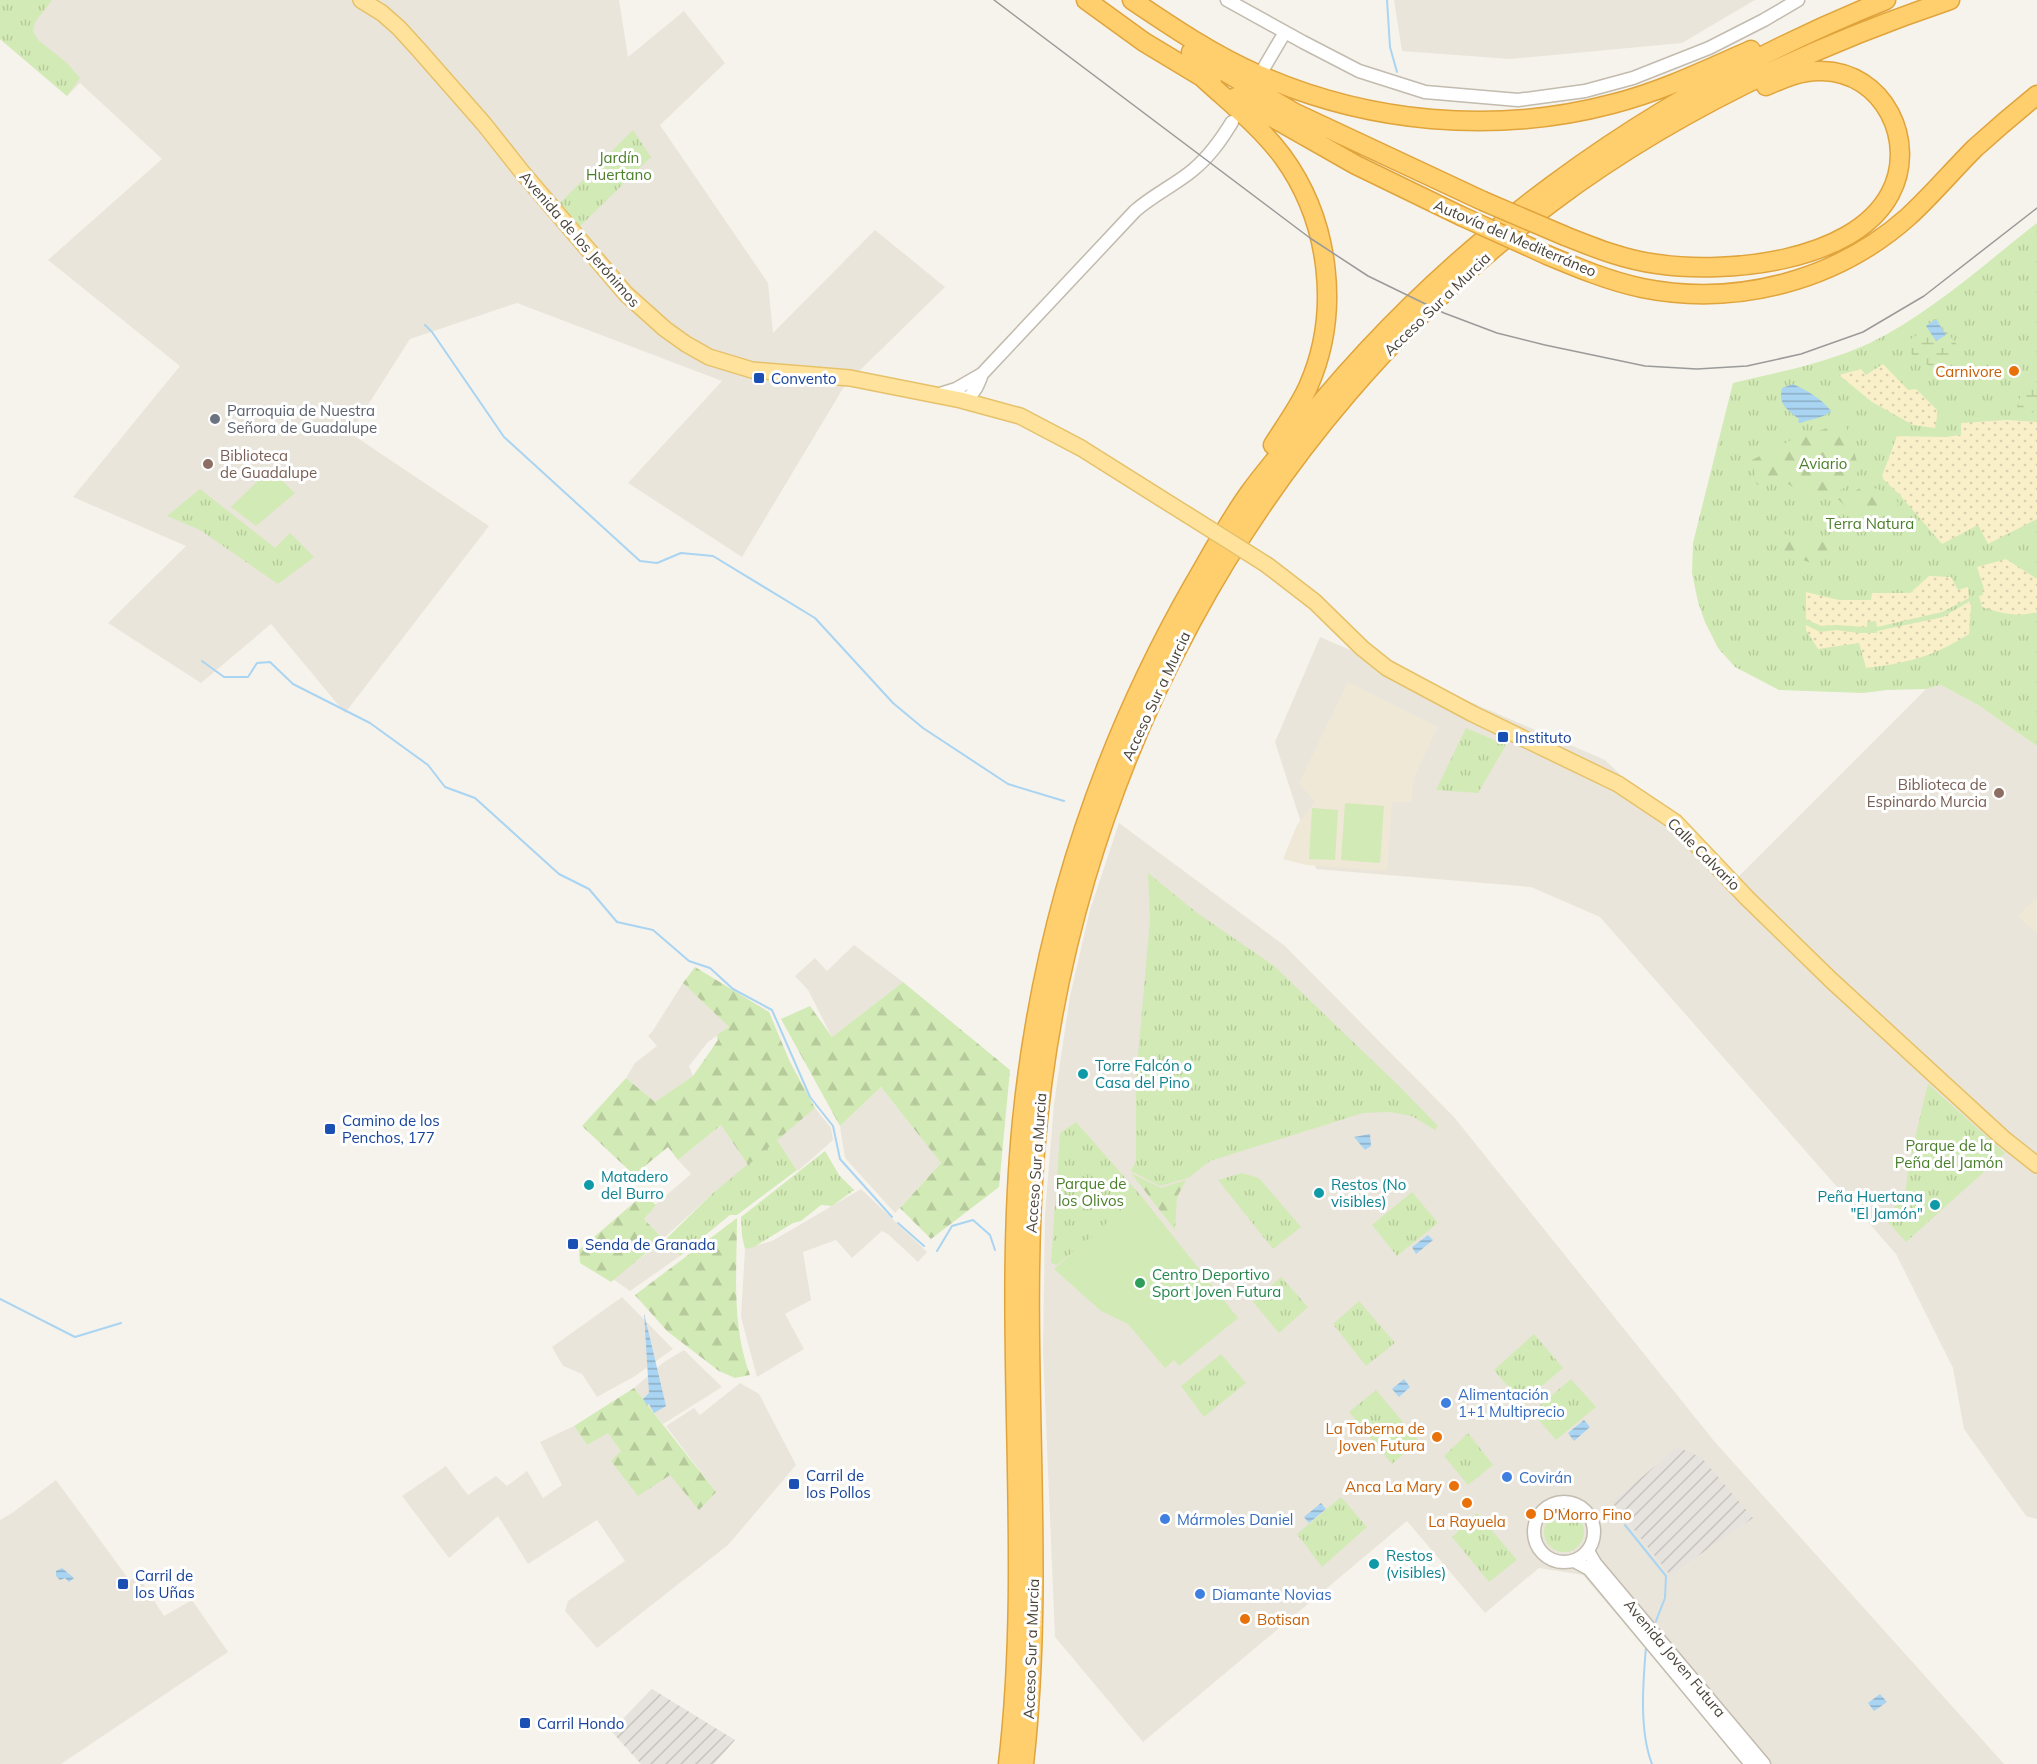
<svg xmlns="http://www.w3.org/2000/svg" width="2037" height="1764" font-family="Mulish,sans-serif">
	<defs>
		<pattern id="industrial-furrows" width="10" height="10" patternUnits="userSpaceOnUse" patternTransform="scale(1.5)"><rect width="10" height="10" fill="#e6e2dd"/><path d="M-1 1l2-2M0 10L10 0M9 11l2-2" fill="none" stroke="#c7c3be"/></pattern>
		<pattern id="grass-tufts" width="24" height="20" patternUnits="userSpaceOnUse" patternTransform="scale(1.5)"><rect width="24" height="20" fill="#d2eab5"/><path d="M3 7l-1-3M5 7V3M7 7l1-3M15 17l-1-3M17 17v-4M19 17l1-3" fill="none" stroke="#b6ca9c"/></pattern>
		<pattern id="forest-firs" width="22" height="20" patternUnits="userSpaceOnUse" patternTransform="scale(1.5)"><rect width="22" height="20" fill="#d2eab5"/><path d="M5 1l3.5 6h-7zM16 11l3.5 6h-7z" fill="#b6ca9c"/></pattern>
		<pattern id="wetland-marsh" width="20" height="14" patternUnits="userSpaceOnUse" patternTransform="scale(1.5)"><rect width="20" height="14" fill="#d2eab5"/><path d="M1 5h8M5 5V1M11 12h8M15 12V8" fill="none" stroke="#b6ca9c"/></pattern>
		<pattern id="sand-dots" width="8" height="8" patternUnits="userSpaceOnUse" patternTransform="scale(1.5)"><rect width="8" height="8" fill="#f9efc9"/><path d="M2 2h.1M6 6h.1" fill="none" stroke="#d7cead" stroke-width="1.8" stroke-linecap="round"/></pattern>
		<pattern id="water-rules" width="6" height="5" patternUnits="userSpaceOnUse" patternTransform="scale(1.5)"><rect width="6" height="5" fill="#a9d4f2"/><path d="M0 2.5h6" fill="none" stroke="#8caec5"/></pattern>
	</defs>
	<rect width="100%" height="100%" fill="#f6f3ec"/>
	<!-- residential -->
	<path fill="#eae5da" d="M0,0H619L628,57L684,11L725,63L660,125L768,283L773,333L875,230L945,287L845,385L742,557L628,483L722,381L517,303L410,339L350,433L489,526L345,713L271,624L201,683L108,623L186,546L73,497L180,366L48,260L162,159L80,83L67,96L0,39Z
		M1394,0H1755L1682,43L1510,59L1402,51Z
		M1320,637L1605,760L1733,882L1926,689L1941,685L1978,705L2037,746V1519L2026,1516L1964,1429L1953,1368L1896,1254L1600,917L1531,887L1316,869L1275,742Z
		M1119,823L1285,946L1454,1117L1714,1441L2004,1764H1743L1583,1575L1539,1568L1485,1613L1407,1521L1143,1742L1055,1637L1043,1351L1045,1214L1054,1104L1070,996L1090,910Z
		M854,945L903,982L832,1037L808,990L795,976L815,958L827,971Z
		M683,983L729,1027L708,1042L689,1066L693,1076L655,1102L626,1078L635,1063L657,1046L648,1036L652,1032Z
		M881,1087L941,1163L895,1213L845,1158L840,1126Z
		M815,1108L831,1128L833,1140L798,1171L777,1140Z
		M721,1125L748,1165L712,1194L663,1239L644,1219L656,1204L691,1174L678,1160Z
		M861,1189L927,1252L918,1262L889,1235L882,1231L852,1258L836,1240L803,1252L811,1300L785,1314L804,1349L757,1377L741,1317L745,1249L772,1241Z
		M667,1238L680,1256L630,1291L613,1279Z
		M622,1297L673,1349L635,1376L597,1397L582,1374L563,1366L552,1347Z
		M684,1350L722,1387L663,1424L634,1388L664,1362Z
		M740,1383L759,1394L796,1465L728,1545L597,1648L565,1611L568,1601L625,1561L597,1520L528,1564L498,1516L449,1558L402,1496L446,1466L468,1495L496,1476L507,1486L527,1471L543,1498L562,1485L540,1442L574,1426L587,1445L608,1432L621,1451L670,1475L716,1492L666,1426L694,1408L700,1415Z
		M56,1480L130,1581L137,1574L164,1616L192,1600L228,1652L61,1764H0V1520L12,1513Z"/>
	<!-- industrial -->
	<path fill="url(#industrial-furrows)" d="M1678,1447L1702,1458L1753,1518L1670,1575L1612,1502Z
		M652,1689L735,1740L714,1764H641L611,1731Z"/>
	<!-- education -->
	<path fill="#efe8d6" d="M1348,682L1438,727L1413,779L1412,802H1392L1387,871L1306,865L1283,859L1297,825L1315,802L1299,783Z
		M2037,898V933L2017,916Z"/>
	<!-- grass -->
	<path fill="url(#grass-tufts)" d="M0,0H52L35,22L33,31L38,40L67,63L80,78L67,96L0,39Z
		M633,130L651,157L574,232L554,209Z
		M2037,223V746L1978,705L1941,685L1926,689L1887,690L1863,693L1779,690L1735,667L1718,648L1705,622L1698,602L1692,573L1693,543L1733,383C1779,372 1827,363 1870,343C1931,313 1983,265 2037,223Z
		M200,489L275,548L290,533L314,557L278,584L200,530L167,516Z
		M1466,728L1506,745L1478,793L1436,790Z
		M1148,873L1197,913L1274,966L1399,1086L1438,1126L1435,1130L1412,1116L1390,1112L1363,1113L1210,1161L1188,1178L1160,1186L1131,1171L1136,1161V1078L1150,920Z
		M1928,1084L2005,1153L1906,1242L1884,1218L1905,1196L1909,1163Z
		M1076,1122L1142,1197L1057,1265L1051,1263L1060,1133Z
		M777,1140L797,1170L737,1215H730L680,1256L667,1238L712,1194Z
		M825,1151L839,1175L854,1190L832,1206L821,1205L801,1221L793,1223L754,1247L745,1249L742,1236L741,1217Z
		M1242,1173L1259,1178L1301,1227L1273,1249L1218,1180Z
		M1412,1192L1438,1223L1397,1256L1372,1225Z
		M1281,1277L1308,1307L1279,1333L1253,1302Z
		M1359,1301L1395,1343L1366,1366L1333,1324Z
		M1534,1334L1563,1368L1522,1403L1494,1370Z
		M1221,1354L1246,1383L1204,1417L1181,1386Z
		M1571,1379L1596,1407L1556,1440L1532,1412Z
		M1376,1390L1419,1441L1392,1464L1349,1412Z
		M1468,1433L1493,1465L1468,1485L1444,1456Z
		M1341,1497L1367,1527L1322,1567L1297,1534Z
		M1544 1532a20 20 0 1 1 40 0a20 20 0 1 1-40 0Z
		M1477,1513L1517,1560L1489,1582L1452,1537Z"/>
	<!-- forest -->
	<path fill="url(#forest-firs)" d="M1844,423C1849,432 1851,441 1854,451C1855,456 1858,463 1858,469C1856,490 1827,494 1812,499L1780,479L1757,485L1752,460L1795,438Z
		M1867,485L1892,495L1899,504L1872,523L1867,513L1857,510L1851,512L1838,499Z
		M1833,533L1840,546L1836,550C1825,549 1819,554 1814,564L1775,550L1786,534C1811,546 1809,545 1833,533Z
		M695,967L769,1012L790,1062L815,1108L748,1165L721,1125L678,1160L668,1147L634,1175L582,1126L626,1078L655,1102L693,1076L718,1040L717,1035L729,1027L683,983Z
		M903,982L1010,1070L999,1187L931,1239L900,1208L941,1163L881,1087L840,1126L781,1019L810,1006L832,1037Z
		M1131,1173L1161,1188L1186,1180L1177,1197L1175,1230Z
		M644,1194L656,1205L644,1219L663,1239L611,1282L580,1263L579,1250Z
		M737,1218C737,1271 731,1325 750,1375L735,1378L719,1371L667,1331L635,1295Z
		M634,1388L716,1492L699,1510L670,1475L638,1496L611,1461L621,1451L608,1433L587,1445L574,1426Z"/>
	<!-- wetland -->
	<path fill="url(#wetland-marsh)" d="M1936,319L1962,351L1937,370L1914,357L1904,343L1928,329L1926,326Z
		M2037,383V413L2016,410L2023,388Z"/>
	<!-- sand -->
	<path fill="url(#sand-dots)" d="M1883,364L1908,390L1916,389L1938,411L1935,428L1913,425L1872,402L1839,375L1861,369L1866,375Z
		M2007,420L2037,422V519L1988,544L1978,525L1942,544L1899,494L1884,480L1882,476L1897,436L1945,437L1961,435V423Z
		M2006,559L2037,579V612C2017,618 2001,613 1982,607L1979,596L1983,595L1982,590L1984,589L1977,567Z
		M1929,576L1951,577L1958,590L1968,587L1969,598L1942,612L1877,627L1876,621L1867,622V627L1836,625L1821,626L1806,619V592L1839,600H1871L1872,593H1910Z
		M1970,601L1971,606L1969,634C1933,657 1908,663 1866,668L1859,643L1818,649L1806,630V625L1820,632L1836,630L1858,633H1877V631L1943,617Z"/>
	<!-- pitch -->
	<path fill="#d2eab5" d="M270,469L295,493L256,526L231,507Z
		M1345,803L1384,806L1380,863L1341,860Z
		M1312,808L1338,810L1335,860L1309,859Z
		M1138,1196L1140,1198L1142,1197L1238,1318L1179,1366L1174,1360L1165,1368L1128,1324L1101,1311L1054,1269Z"/>
	<!-- water -->
	<path fill="url(#water-rules)" d="M1936,319L1946,335L1936,341L1926,326Z
		M1793,384C1806,390 1822,399 1831,411C1822,419 1810,419 1800,423L1798,422L1799,419C1787,409 1778,405 1782,388Z
		M1370,1134L1371,1146L1365,1150L1354,1137Z
		M1428,1235L1433,1240L1416,1254L1412,1247Z
		M644,1313L666,1406L654,1413L649,1404L647,1405L643,1399L649,1393Z
		M1404,1379L1410,1387L1399,1397L1392,1389Z
		M1584,1420L1590,1427L1574,1441L1568,1433Z
		M1321,1503L1326,1509L1309,1523L1304,1517Z
		M62,1568L74,1578L69,1582L65,1578L60,1580L56,1576V1571Z
		M1880,1694L1887,1702L1874,1711L1868,1703Z"/>
	<g fill="none" stroke-linecap="round" stroke-linejoin="round">
		<!-- stream -->
		<path stroke="#a9d4f2" stroke-width="2" d="M1387,0L1390,47L1397,72
			M425,325L432,332L504,437L640,561L657,563L681,553L713,556L815,618L893,703L923,728L1008,784L1064,801
			M202,661L224,677H248L257,663L270,662L293,684L370,723L428,765L445,787L475,798L559,874L589,889L617,922L653,930L689,961L710,968L733,989L772,1010L810,1097L833,1126L840,1159L892,1217
			M898,1223L924,1246
			M937,1251L952,1226L973,1220L990,1235L995,1250
			M0,1299L75,1337L121,1323
			M1625,1525L1666,1576L1665,1598L1654,1626
			M1646,1647C1643,1682 1639,1731 1652,1764"/>
		<!-- minor casing -->
		<g stroke="#c2bbae" stroke-width="15">
			<path id="minor" d="M1227,0L1303,42L1359,71L1425,92L1518,100L1585,91L1633,78L1709,48L1764,20L1798,0
				M1265,66L1285,32
				M937,395L956,389L982,374L1135,211C1153,195 1175,185 1193,170C1210,156 1221,140 1232,122
				M961,396L963,401C975,394 978,385 982,374
				M1534 1532a30 30 0 1 1 60 0a30 30 0 1 1-60 0Z
				M1588,1551L1595,1563L1764,1764
				M1574,1561L1589,1569L1751,1764"/>
		</g>
		<!-- major casing -->
		<g stroke="#e6c16a" stroke-width="18">
			<path id="major" d="M361,0L382,13L399,28L419,50L484,124L522,172L626,294L665,329L686,344L709,357L752,370L850,378L961,400L1020,416L1081,448L1186,514
				M1267,565L1315,602L1362,648L1387,668L1473,714L1618,784L1675,822L1747,898L1831,980L2003,1138L2037,1165"/>
		</g>
		<!-- highway casing -->
		<g stroke="#e0a43c" stroke-width="21">
			<path id="highway" d="M1086,0L1144,42L1212,83
				M1132,0C1172,27 1212,54 1257,74C1367,123 1494,135 1612,104C1660,92 1706,70 1751,50
				M1191,52L1295,113L1483,201
				M1202,77C1230,103 1260,126 1283,157C1330,222 1341,313 1308,387C1299,407 1285,426 1273,445
				M1236,97L1356,165L1461,216
				M1565,236C1595,248 1625,260 1657,264C1725,274 1853,263 1890,194C1918,142 1884,72 1822,71C1802,70 1784,78 1766,86
				M1547,255C1578,268 1609,281 1642,288C1736,307 1836,281 1908,217C1932,195 1952,171 1975,148C1995,130 2016,112 2037,95
				M1008,1764C1033,1550 1001,1335 1022,1121C1041,930 1099,750 1194,584C1212,553 1229,521 1250,492C1260,478 1272,464 1283,450C1440,245 1647,96 1886,0
				M1024,1764C1047,1561 1019,1356 1035,1152C1065,778 1250,428 1552,202C1672,112 1808,48 1950,0"/>
		</g>
		<!-- minor -->
		<use href="#minor" stroke="#fff" stroke-width="12"/>
		<!-- major -->
		<use href="#major" stroke="#ffe39c" stroke-width="15"/>
		<!-- highway -->
		<use href="#highway" stroke="#ffcf6e" stroke-width="18"/>
		<!-- tram -->
		<path stroke="#9a9a9a" stroke-width="1.5" d="M994,0L1310,238L1368,276L1444,313L1497,333L1545,345L1645,366L1697,369L1747,366L1801,354L1863,332L1924,296L2037,208"/>
		<!-- major-bridge casing -->
		<g stroke="#e6c16a" stroke-width="18" stroke-linecap="butt">
			<path id="major-bridge" d="M1186,514L1267,565"/>
		</g>
		<!-- highway-bridge casing -->
		<g stroke="#e0a43c" stroke-width="21" stroke-linecap="butt">
			<path id="highway-bridge" d="M1483,201L1565,236
				M1461,216L1547,255"/>
		</g>
		<!-- major-bridge -->
		<use href="#major-bridge" stroke="#ffe39c" stroke-width="15"/>
		<!-- highway-bridge -->
		<use href="#highway-bridge" stroke="#ffcf6e" stroke-width="18"/>
	</g>
	<!-- markers -->
	<g fill="#e8710a" stroke="#fff" stroke-width="2">
		<circle cx="2014" cy="371" r="6"/>
		<circle cx="1437" cy="1437" r="6"/>
		<circle cx="1454" cy="1486" r="6"/>
		<circle cx="1467" cy="1503" r="6"/>
		<circle cx="1531" cy="1514" r="6"/>
		<circle cx="1245" cy="1619" r="6"/>
	</g>
	<g fill="#1a4fb4" stroke="#fff" stroke-width="2">
		<rect x="753" y="372" width="12" height="12" rx="3"/>
		<rect x="1497" y="731" width="12" height="12" rx="3"/>
		<rect x="324" y="1123" width="12" height="12" rx="3"/>
		<rect x="567" y="1238" width="12" height="12" rx="3"/>
		<rect x="788" y="1478" width="12" height="12" rx="3"/>
		<rect x="117" y="1578" width="12" height="12" rx="3"/>
		<rect x="519" y="1717" width="12" height="12" rx="3"/>
	</g>
	<circle fill="#6b7280" stroke="#fff" stroke-width="2" cx="215" cy="419" r="6"/>
	<g fill="#8d6e63" stroke="#fff" stroke-width="2">
		<circle cx="208" cy="464" r="6"/>
		<circle cx="1999" cy="793" r="6"/>
	</g>
	<g fill="#0f9aa8" stroke="#fff" stroke-width="2">
		<circle cx="1083" cy="1074" r="6"/>
		<circle cx="589" cy="1185" r="6"/>
		<circle cx="1319" cy="1193" r="6"/>
		<circle cx="1935" cy="1205" r="6"/>
		<circle cx="1374" cy="1564" r="6"/>
	</g>
	<circle fill="#2e9e5b" stroke="#fff" stroke-width="2" cx="1140" cy="1283" r="6"/>
	<g fill="#3f7fe0" stroke="#fff" stroke-width="2">
		<circle cx="1446" cy="1403" r="6"/>
		<circle cx="1507" cy="1477" r="6"/>
		<circle cx="1165" cy="1519" r="6"/>
		<circle cx="1200" cy="1594" r="6"/>
	</g>
	<g text-anchor="middle" dominant-baseline="central" stroke-width="6" stroke-linejoin="round" paint-order="stroke">
		<!-- park labels -->
		<g font-size="15" fill="#4a7f2a" stroke="#fff">
			<text x="619" y="157">Jardín<tspan x="619" dy="17">Huertano</tspan></text>
			<text x="1823" y="463">Aviario</text>
			<text x="1870" y="523">Terra Natura</text>
			<text x="1949" y="1145">Parque de la<tspan x="1949" dy="17">Peña del Jamón</tspan></text>
			<text x="1091" y="1183">Parque de<tspan x="1091" dy="17">los Olivos</tspan></text>
		</g>
		<!-- street labels -->
		<g font-size="15" fill="#4b4439" stroke="#fff">
			<text transform="translate(1515 238) rotate(23)">Autovía del Mediterráneo</text>
			<text transform="translate(580 239) rotate(49)">Avenida de los Jerónimos</text>
			<text transform="translate(1437 304) rotate(-44)">Acceso Sur a Murcia</text>
			<text transform="translate(1156 696) rotate(-65)">Acceso Sur a Murcia</text>
			<text transform="translate(1704 854) rotate(45)">Calle Calvario</text>
			<text transform="translate(1036 1163) rotate(-86)">Acceso Sur a Murcia</text>
			<text transform="translate(1031 1649) rotate(-88)">Acceso Sur a Murcia</text>
			<text transform="translate(1675 1658) rotate(50)">Avenida Joven Futura</text>
		</g>
		<!-- food labels -->
		<g font-size="15" fill="#c56008" stroke="#fff" text-anchor="end">
			<text x="2002" y="371">Carnivore</text>
			<text x="1425" y="1428">La Taberna de<tspan x="1425" dy="17">Joven Futura</tspan></text>
			<text x="1442" y="1486">Anca La Mary</text>
			<text x="1543" y="1514" text-anchor="start">D'Morro Fino</text>
			<text x="1467" y="1521" text-anchor="middle">La Rayuela</text>
			<text x="1257" y="1619" text-anchor="start">Botisan</text>
		</g>
		<!-- transit labels -->
		<g font-size="15" fill="#164399" stroke="#fff" text-anchor="start">
			<text x="771" y="378">Convento</text>
			<text x="1515" y="737">Instituto</text>
			<text x="342" y="1120">Camino de los<tspan x="342" dy="17">Penchos, 177</tspan></text>
			<text x="585" y="1244">Senda de Granada</text>
			<text x="806" y="1475">Carril de<tspan x="806" dy="17">los Pollos</tspan></text>
			<text x="135" y="1575">Carril de<tspan x="135" dy="17">los Uñas</tspan></text>
			<text x="537" y="1723">Carril Hondo</text>
		</g>
		<!-- worship labels -->
		<g font-size="15" fill="#5b616d" stroke="#fff" text-anchor="start">
			<text x="227" y="410">Parroquia de Nuestra<tspan x="227" dy="17">Señora de Guadalupe</tspan></text>
		</g>
		<!-- education labels -->
		<g font-size="15" fill="#785e54" stroke="#fff" text-anchor="start">
			<text x="220" y="455">Biblioteca<tspan x="220" dy="17">de Guadalupe</tspan></text>
			<text x="1987" y="784" text-anchor="end">Biblioteca de<tspan x="1987" dy="17">Espinardo Murcia</tspan></text>
		</g>
		<!-- culture labels -->
		<g font-size="15" fill="#0d838f" stroke="#fff" text-anchor="start">
			<text x="1095" y="1065">Torre Falcón o<tspan x="1095" dy="17">Casa del Pino</tspan></text>
			<text x="601" y="1176">Matadero<tspan x="601" dy="17">del Burro</tspan></text>
			<text x="1331" y="1184">Restos (No<tspan x="1331" dy="17">visibles)</tspan></text>
			<text x="1923" y="1196" text-anchor="end">Peña Huertana<tspan x="1923" dy="17">"El Jamón"</tspan></text>
			<text x="1386" y="1555">Restos<tspan x="1386" dy="17">(visibles)</tspan></text>
		</g>
		<!-- leisure labels -->
		<g font-size="15" fill="#27864d" stroke="#fff" text-anchor="start">
			<text x="1152" y="1274">Centro Deportivo<tspan x="1152" dy="17">Sport Joven Futura</tspan></text>
		</g>
		<!-- shop labels -->
		<g font-size="15" fill="#366cbe" stroke="#fff" text-anchor="start">
			<text x="1458" y="1394">Alimentación<tspan x="1458" dy="17">1+1 Multiprecio</tspan></text>
			<text x="1519" y="1477">Covirán</text>
			<text x="1177" y="1519">Mármoles Daniel</text>
			<text x="1212" y="1594">Diamante Novias</text>
		</g>
	</g>
</svg>
